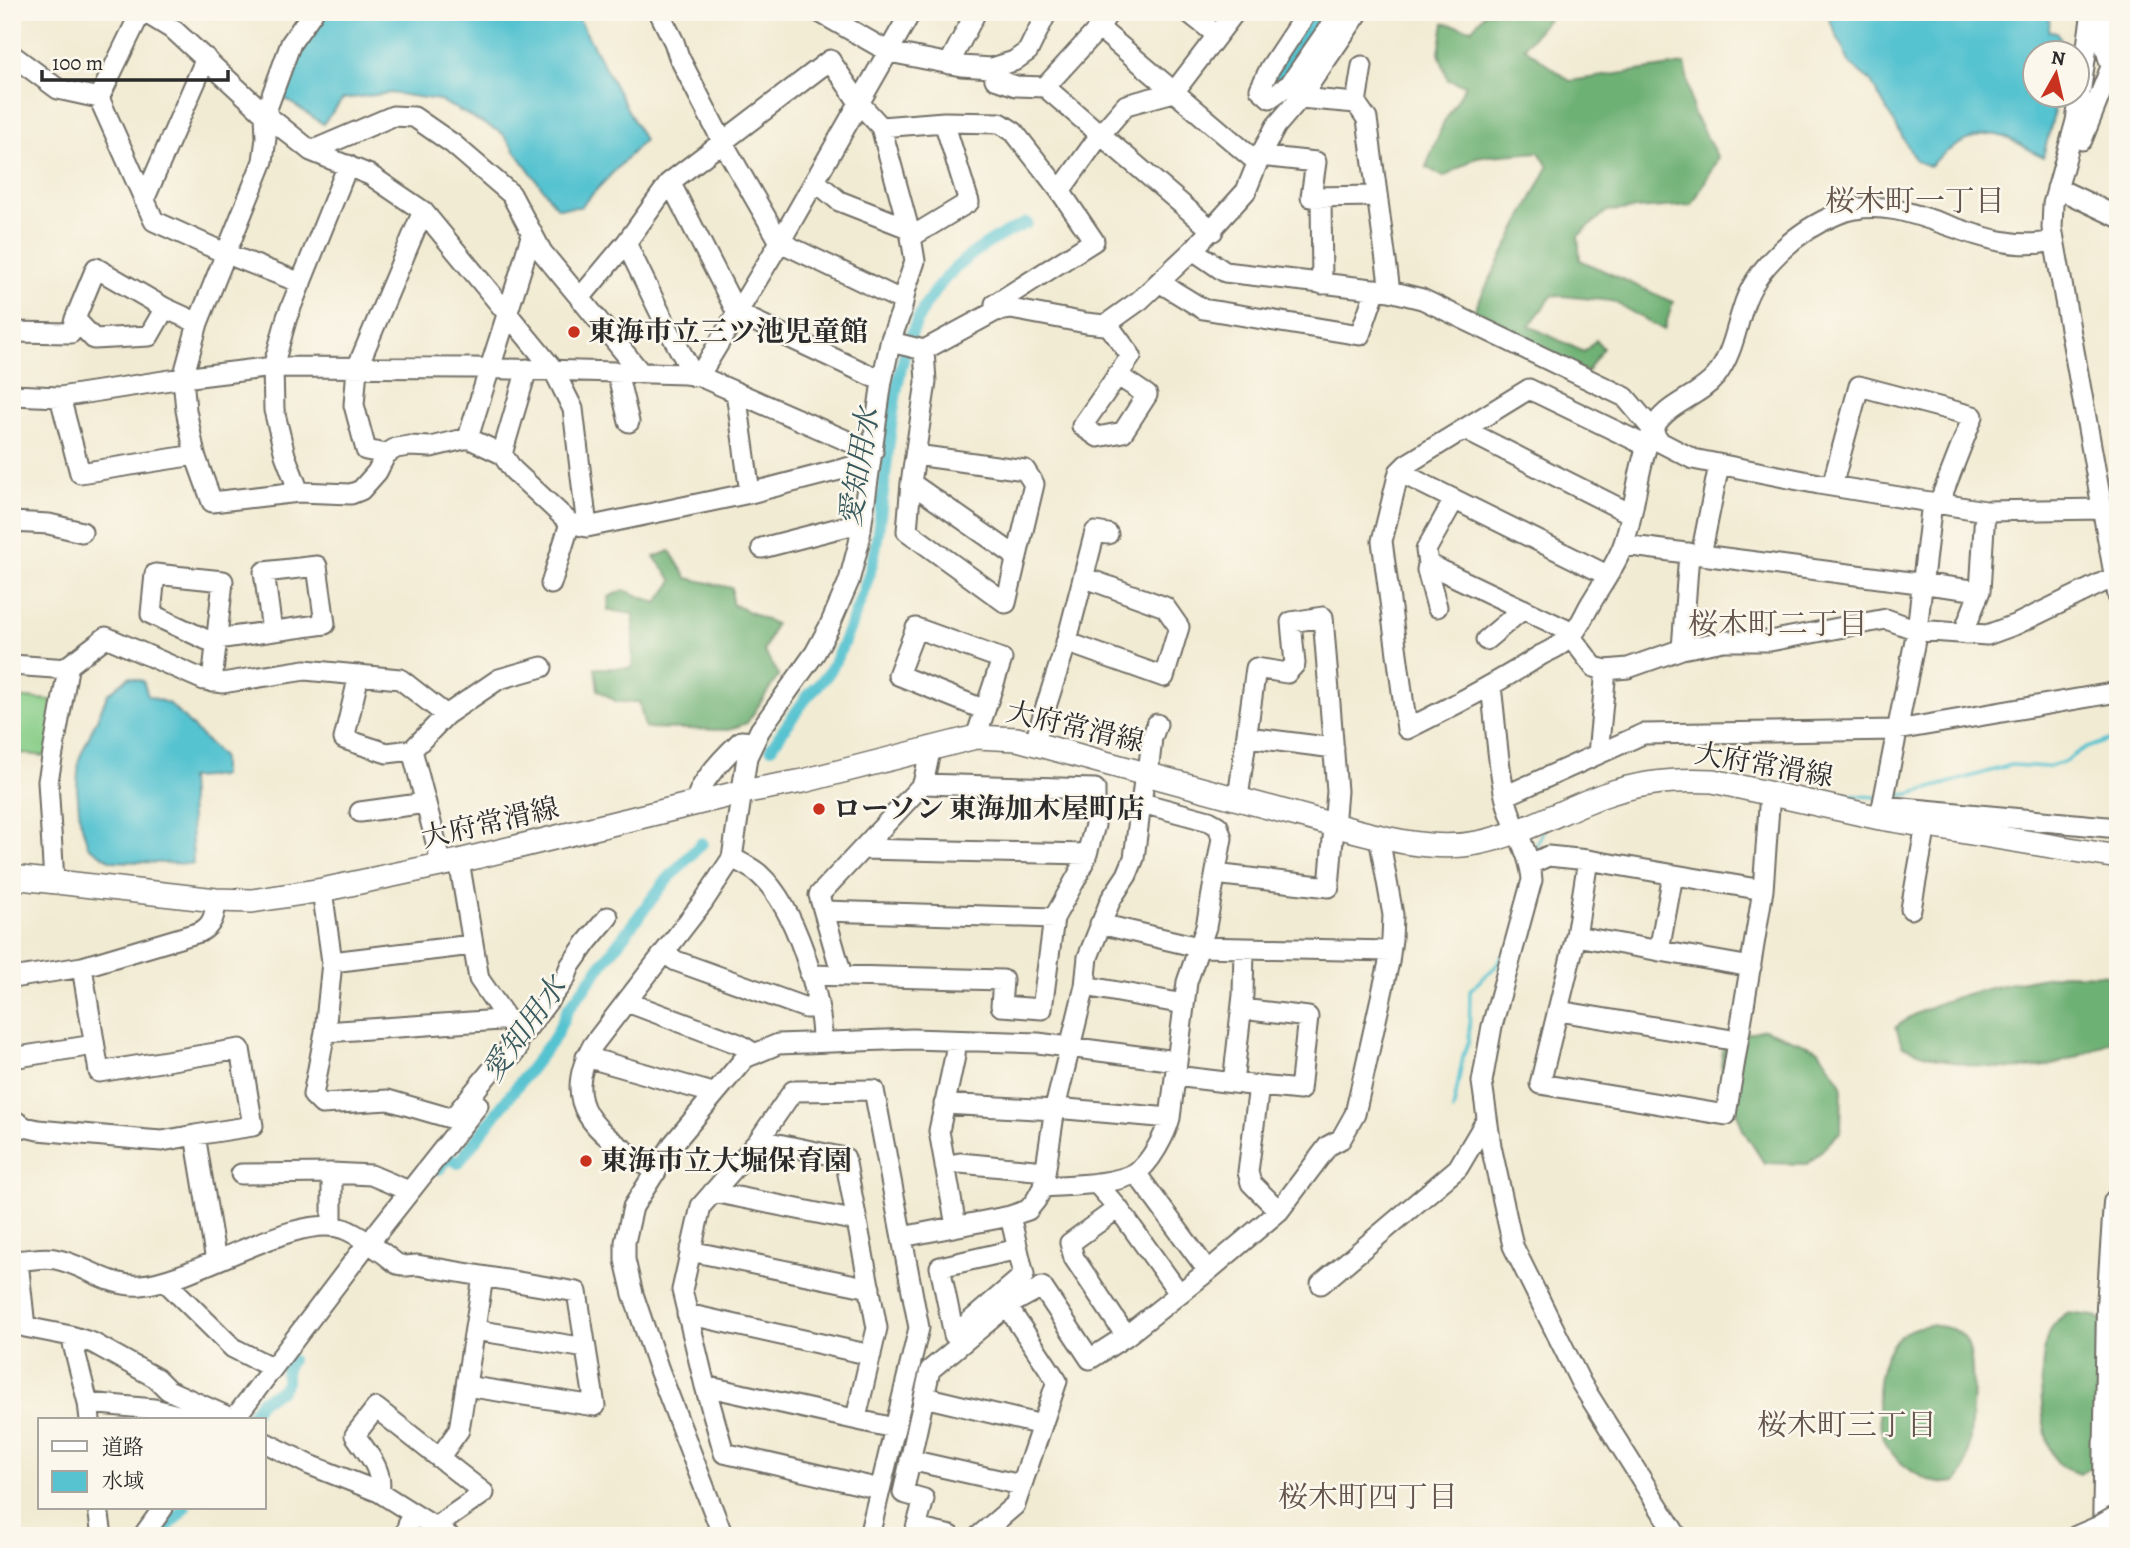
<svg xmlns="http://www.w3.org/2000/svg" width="2130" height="1548" font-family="Alegreya,'Noto Serif JP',serif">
	<rect width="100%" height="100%" fill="#fbf7ec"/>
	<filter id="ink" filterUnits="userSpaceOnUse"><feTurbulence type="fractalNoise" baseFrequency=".0143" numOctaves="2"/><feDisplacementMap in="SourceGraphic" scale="14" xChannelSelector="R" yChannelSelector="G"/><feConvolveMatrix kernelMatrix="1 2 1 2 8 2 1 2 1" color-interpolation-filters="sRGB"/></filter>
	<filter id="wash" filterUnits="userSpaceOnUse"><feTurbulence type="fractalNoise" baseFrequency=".00686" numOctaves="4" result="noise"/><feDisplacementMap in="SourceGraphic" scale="28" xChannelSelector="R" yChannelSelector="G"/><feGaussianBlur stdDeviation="1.57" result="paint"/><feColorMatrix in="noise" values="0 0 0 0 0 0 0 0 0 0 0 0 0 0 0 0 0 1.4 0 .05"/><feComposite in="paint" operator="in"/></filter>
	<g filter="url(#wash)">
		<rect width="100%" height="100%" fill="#f2ebd3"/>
		<!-- green -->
		<path fill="#89ce89" stroke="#5a7c5a" stroke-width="2" d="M12,697L61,701L52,757L12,752Z"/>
		<!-- forest -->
		<path fill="#6eb175" stroke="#4c6e50" stroke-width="2" d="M1486,12H1554L1524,47L1570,81L1685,64L1693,113L1718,158L1692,205L1607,211L1578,236L1580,260L1673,302L1664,330L1612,301L1553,295L1529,326L1584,352L1596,340L1603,348L1587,372L1471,316L1548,167L1539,152L1477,157L1444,177L1426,167L1443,124L1466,85L1448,80L1439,53L1444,23L1472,29Z
			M670,551L687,578L732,588V604L775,624L764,651L779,675L747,723L728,730L645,728L639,702H617L598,690L595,668H632L634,614L608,610L609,597L624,590L657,603L673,581L654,557Z
			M2063,974L2118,975V1038C2098,1048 2069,1062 2047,1066C1999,1073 1946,1064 1902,1046L1896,1027C1935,995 2014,982 2063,974Z
			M1764,1029L1818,1049L1842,1084L1841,1131L1808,1164L1764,1163L1743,1130L1721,1067L1723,1048L1728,1038Z
			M2067,1313L2094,1316L2118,1327L2103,1461L2080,1474C2074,1472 2064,1469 2060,1465C2037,1444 2037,1353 2051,1328C2054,1322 2062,1317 2067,1313Z
			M1930,1325C1944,1327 1956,1327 1965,1339C1978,1356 1972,1453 1963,1473C1963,1474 1957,1481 1957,1482C1952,1482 1945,1484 1940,1483C1922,1481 1897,1463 1888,1447C1872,1419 1874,1358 1900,1336C1909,1329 1920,1326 1930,1325Z"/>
		<!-- water -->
		<path fill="#57c3d0" stroke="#41777e" stroke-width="2" d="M327,12H575L644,140L580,207L557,208L502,133L439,100L390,93L343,99L323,124L281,96L301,51Z
			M1826,12H2050L2049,31L2056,32L2061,39L2060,52H2036V94L2056,95L2053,118L2043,157C2029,150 2012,138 1997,135C1973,132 1946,150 1929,166L1916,161L1870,80L1850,64Z
			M129,677L143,681L148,696L170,704L222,757V776L189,778L193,864L111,861L88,846L80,819L77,788L79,759L108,694Z"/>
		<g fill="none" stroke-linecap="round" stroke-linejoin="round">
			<!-- stream -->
			<path stroke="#57c3d0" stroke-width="3.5" d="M1801,789L1830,794L1876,797
				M1891,796L1910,794L2011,765L2047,767L2064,762L2081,750L2118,737
				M1534,852L1543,830
				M1453,1111L1463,1056L1469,1041L1470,990L1495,967L1502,956"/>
			<!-- canal -->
			<path stroke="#57c3d0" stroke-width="12" d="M1268,89L1322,12
				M771,748C784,730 795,712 808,696C816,687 827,678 832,667C846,640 858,608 868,578C876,553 879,526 882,500C899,374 893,281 1027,223
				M439,1169L449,1157L458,1163L555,1037L568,1009L664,883L702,843
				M247,1420L261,1401L282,1389L286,1382V1368L291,1360
				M159,1536L185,1508"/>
		</g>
	</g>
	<g filter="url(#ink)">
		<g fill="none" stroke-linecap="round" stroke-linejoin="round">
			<!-- minor casing -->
			<g stroke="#716e66" stroke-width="23">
				<path id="minor" d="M141,12L99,98L154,221L227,254L301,283
					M144,12L175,31L265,114L311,151L370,175L423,211L553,369L573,409L587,527
					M313,12L291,43L265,114L266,138L263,161L198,323L183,378L186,410L195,455L212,502L299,492L351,494L361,490L377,472L386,454L396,448L409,446L431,447L468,438L502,454L513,470L570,523L587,527L750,493L870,462
					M659,12L674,42L679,57L722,141L780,242L903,301
					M819,12L889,52L961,66L992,68L1014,61L1028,51L1047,12
					M1188,12L1217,35
					M1307,12L1270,68L1260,89L1270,98L1290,84L1340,12
					M1359,12L1300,98L1276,126L1261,154L1246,191L1193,250L1225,272L1390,291L1422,299L1625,397L1653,430L1658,441L1693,459L1819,484L1985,511L2103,509
					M2092,12L2076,121L2053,204L2052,228L2118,596
					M1099,28L1109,12
					M12,55L58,89L99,98
					M949,64L976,12
					M1362,66L1356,103L1367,119L1390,291
					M992,68L995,79L1016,86L1045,87L1213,231
					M1045,87L1099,28L1258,163
					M1300,98L1356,103
					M881,127L944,122L1000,123L1014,132L1060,191L1094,241L995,304L996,311L924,350L899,344L891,339
					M2082,140L2111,67L2102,36L2101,19L2092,15
					M311,151L393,116L414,117L453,144L511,194L542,252L580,298
					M1261,154L1269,157L1316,162L1311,197L1377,196
					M815,181L839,201L908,228
					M670,182L737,313L882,381
					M2057,188L2118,217
					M1060,191L1100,135L1126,105L1174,92L1235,12
					M1321,197L1322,284
					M144,200L206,58
					M911,237L969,202L944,122
					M626,243L580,298L641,373
					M1159,282L1203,309L1360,335L1376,289
					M165,308L149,336L94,339L75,319L96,268L165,308L198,323
					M996,311L1011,309L1086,323L1105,325L1140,300L1193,250
					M1107,323L1131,356L1082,426L1098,437L1123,432L1147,395L1117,375
					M12,332L71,333L75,319
					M617,372L629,422
					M699,376L780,242L911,12
					M736,392L750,493
					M12,395L60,397L183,378L273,367L474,368L685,374L699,376L873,452
					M60,397L80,473L195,455
					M1465,430L1631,514
					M468,438C489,369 512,302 532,233
					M1647,446L1529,389L1407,464L1399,472L1382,541L1407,729C1453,706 1498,683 1541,655C1551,650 1565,644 1572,635C1580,626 1585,613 1591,603C1602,584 1617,564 1624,543C1636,507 1637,466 1653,430C1664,404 1698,398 1716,376C1732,355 1735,332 1743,308C1755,267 1799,229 1838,214C1908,186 1977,259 2053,241
					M386,454L366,450L354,405L357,368L423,211
					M502,454L527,369
					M916,455L1025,470L1034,484L1006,603L907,531L911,483L926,382L924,350
					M1399,472L1607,575
					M911,483L1017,557
					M1832,486L1859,386L1973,416L1939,503
					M299,492L285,455L274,410L273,367L287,317L348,165
					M1454,500L1426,550L1428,564L1573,633
					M12,522L49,524L82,532
					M1624,545L1980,591L1985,511
					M762,548L847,526L861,525
					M1701,555L1719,465
					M1428,564L1427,570L1437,607
					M551,584L570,523
					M1966,634L1967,624L1980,591
					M1571,637L1594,667L1606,670L1628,668L1682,649L1724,641H1770L1886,619L1917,630L1987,635L2017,624L2114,577
					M1486,640L1523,609
					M1066,642L1164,677L1179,627L1165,607L1083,577
					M1682,649L1689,553
					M12,665L68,669L48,781L54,882
					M64,669L106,637L204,680L222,683L305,670L400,679L446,715L499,679L542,667
					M359,675L344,739L387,753L412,750L446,715
					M212,682L223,581L155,574L151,614L207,640L217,639L325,624L317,566L264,572L272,631
					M1491,687C1496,723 1497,761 1505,796C1511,825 1530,851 1532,880L1492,1026L1482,1082L1491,1146L1513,1246L1581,1383L1677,1536
					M976,737L1002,659L916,628L898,675L985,710
					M1247,737L1334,748
					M1034,744L1066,644L1095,532L1108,534
					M412,750L442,865
					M1598,754L1606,670
					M1148,774L1152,738L1157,724
					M1505,796L1643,734L1897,730L2118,692
					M696,804C696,785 727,754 741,741L754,742
					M1882,806L2118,828
					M360,812L426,803
					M1880,818L1917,630L1932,502
					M862,849L1087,854
					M732,858C741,863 753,868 760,875C795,907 822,994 822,1041
					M1588,860L1763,890
					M459,861L479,979L520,1038
					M1531,864L1548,856L1588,860L1576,936L1540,1084L1726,1115L1763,890L1770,793
					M1223,875L1329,887L1337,791L1323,617L1291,622L1295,664L1287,673L1256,668L1238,798
					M322,890L332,962L325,1032L313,1095L322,1104L388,1100L450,1118L456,1114L512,1045
					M1911,909L1926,825
					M824,911L1054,918
					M1100,924L1198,947L1390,951
					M1576,936L1751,967
					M1659,951L1673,875
					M664,953L676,961L806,1008H818
					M332,962L472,945
					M810,975L1003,980L1001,1006L1042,1009L1054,918L1078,875L1087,854L1095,825V789L923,784
					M842,975L819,895L923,784L931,747
					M12,978L82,967
					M1085,986L1184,1004
					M627,1002L739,1044L755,1054
					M1242,1009L1308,1017L1300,1090L1259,1086
					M1559,1011L1738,1041
					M325,1032L500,1020L505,1017
					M956,1041L955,1056L939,1131L956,1226
					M513,1055L517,1049L512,1045L520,1038L565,979L570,966L587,942L608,917
					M586,1057L709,1092L713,1096
					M12,1058L94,1045
					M1175,1076L1259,1086L1248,1172L1251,1183L1279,1211
					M1233,1083L1243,995L1244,948
					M944,1104L1055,1110
					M1055,1108L1170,1118
					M12,1119L25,1127L38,1130L148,1140L162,1141L195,1135
					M759,1140L845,1158L877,1328L856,1418
					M945,1166L960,1163L1045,1171
					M656,1172C607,1137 555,1113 593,1045L703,902L732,858L747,757L760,730L815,653L829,627L849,581L859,543L882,381L891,339L901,312L906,288L915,261L911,237L881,127L860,104L830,60L670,182L626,243L667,327L694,376
					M332,1173L371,1175L409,1191
					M1136,1173L1208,1271L1279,1211L1328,1146L1341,1139L1355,1114L1389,962L1392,939L1393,915L1379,837
					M241,1174L332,1173V1226
					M1096,1183L1118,1208L1179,1293
					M1043,1187C1067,1185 1115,1185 1135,1173C1150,1165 1166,1133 1170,1118L1187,982L1206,927L1222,838L1218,826L1209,821L1142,803
					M713,1192L857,1221
					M1118,1208L1070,1243L1074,1258L1126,1336
					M1010,1216L1024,1275L954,1335L940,1267L1018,1249
					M902,1237L1010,1216L1028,1210L1036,1200L1043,1187L1055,1108L1085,986L1088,957L1111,899L1127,875L1134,858L1145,773
					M370,1246L376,1234L478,1105
					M690,1251L870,1288
					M12,1260C26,1262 40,1256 55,1259C84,1264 110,1288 141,1285C195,1281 297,1211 344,1229C358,1234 385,1254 397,1264L406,1266L417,1265L577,1292L595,1406L466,1386
					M18,1261L25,1327L71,1336L93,1343L156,1378L168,1390L235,1420
					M216,1261L195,1135L253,1126L240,1049L99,1072L82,967L200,932C213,925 215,915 216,900
					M165,1281L233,1348L265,1364
					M1321,1284L1458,1168L1487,1119
					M687,1314L871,1355
					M475,1330L586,1348
					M71,1336L88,1403L90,1420
					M705,1386L894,1428
					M924,1397L1042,1425
					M88,1403L154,1409L197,1420
					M234,1419L367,1244
					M264,1442L310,1465L379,1492L449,1536
					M439,1458L459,1430L483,1277
					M910,1460L1021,1485
					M379,1492C384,1470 367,1453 355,1435L376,1408L484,1493L435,1527
					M98,1508L102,1536
					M143,1536L163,1508
					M405,1536L411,1513
					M723,1536L659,1370L633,1294L625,1260V1242L633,1207L673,1144L745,1058L778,1044L912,1039L1038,1043L1176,1061
					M869,1536L919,1328L874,1090L793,1091L759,1140L701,1206L682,1290L705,1386L724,1453L880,1489
					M951,1536L916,1528L924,1499L903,1493L930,1370L1007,1306L1042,1287L1090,1359L1126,1336L1208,1271
					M979,1536L1015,1505L1057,1381L1007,1306
					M2076,1536L2097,1527"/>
			</g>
			<!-- major casing -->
			<g stroke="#716e66" stroke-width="26">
				<path id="major" d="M12,877L216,900L252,901L322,890L459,861L742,792L803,781L976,737L1017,739L1334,825C1379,837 1430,852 1477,843C1524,834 1563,809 1607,794C1642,782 1677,779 1713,781L1880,818L2118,857"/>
			</g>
			<!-- highway casing -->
			<g stroke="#716e66" stroke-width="32">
				<path id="highway" d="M2107,1536L2111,1307L2118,1203"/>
			</g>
			<!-- minor -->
			<use href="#minor" stroke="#fff" stroke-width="19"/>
			<!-- major -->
			<use href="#major" stroke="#fff" stroke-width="23"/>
			<!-- highway -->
			<use href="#highway" stroke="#fff" stroke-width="28"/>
			<!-- minor-bridge casing -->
			<g stroke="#716e66" stroke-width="23" stroke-linecap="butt">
				<path id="minor-bridge" d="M2097,1527L2118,1515"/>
			</g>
			<!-- minor-bridge -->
			<use href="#minor-bridge" stroke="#fff" stroke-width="19"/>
		</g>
	</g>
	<!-- markers -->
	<g fill="#c8321e" stroke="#fbf7ec" stroke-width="2.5">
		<circle cx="574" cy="332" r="7"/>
		<circle cx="819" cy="809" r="7"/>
		<circle cx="586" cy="1161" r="7"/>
	</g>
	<g text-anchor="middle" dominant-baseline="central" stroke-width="5" stroke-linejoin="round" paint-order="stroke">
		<!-- poi labels -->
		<g font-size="28" font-weight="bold" fill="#2b2b2b" stroke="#fbf7ec" text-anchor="start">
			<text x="588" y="332">東海市立三ツ池児童館</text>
			<text x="833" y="809">ローソン 東海加木屋町店</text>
			<text x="600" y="1161">東海市立大堀保育園</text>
		</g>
		<!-- street labels -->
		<g font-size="28" fill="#2b2b2b" stroke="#fbf7ec">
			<text transform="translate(1075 727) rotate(13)">大府常滑線</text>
			<text transform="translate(1764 765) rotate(10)">大府常滑線</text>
			<text transform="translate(490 823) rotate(-13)">大府常滑線</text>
		</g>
		<!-- neighbourhood labels -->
		<g font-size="30" fill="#64554d" stroke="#fbf7ec">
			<text x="1915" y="201">桜木町一丁目</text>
			<text x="1778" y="624">桜木町二丁目</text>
			<text x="1847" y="1425">桜木町三丁目</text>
			<text x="1368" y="1497">桜木町四丁目</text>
		</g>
		<!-- water labels -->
		<g font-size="30" font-style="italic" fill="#38595d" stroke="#fbf7ec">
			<text transform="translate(859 467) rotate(-81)">愛知用水</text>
			<text transform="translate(524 1029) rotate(-54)">愛知用水</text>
		</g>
	</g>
	<!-- margin -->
	<rect width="2130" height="1548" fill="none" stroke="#fbf7ec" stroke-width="42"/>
	<!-- legend -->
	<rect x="38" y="1418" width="228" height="91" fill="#fbf7ec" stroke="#a8a59f" stroke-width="2"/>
	<rect x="52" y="1441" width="35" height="10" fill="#ffffff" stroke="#a8a59f" stroke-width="2"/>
	<text x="102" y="1454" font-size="21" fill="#2b2b2b">道路</text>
	<rect x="52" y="1471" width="35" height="21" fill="#57c3d0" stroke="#a8a59f" stroke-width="2"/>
	<text x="102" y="1488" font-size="21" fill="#2b2b2b">水域</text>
	<!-- north arrow -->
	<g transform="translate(2056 74) rotate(8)"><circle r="33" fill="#fbf7ec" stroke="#a8a59f" stroke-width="2"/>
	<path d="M0-5L12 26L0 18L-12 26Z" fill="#c8321e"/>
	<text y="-10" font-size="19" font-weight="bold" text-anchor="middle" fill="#2b2b2b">N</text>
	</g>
	<!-- scale -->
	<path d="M42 70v10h186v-10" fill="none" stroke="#2b2b2b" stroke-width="3.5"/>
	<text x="52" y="70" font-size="21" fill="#2b2b2b" stroke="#fbf7ec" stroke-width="5" paint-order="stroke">100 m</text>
</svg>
